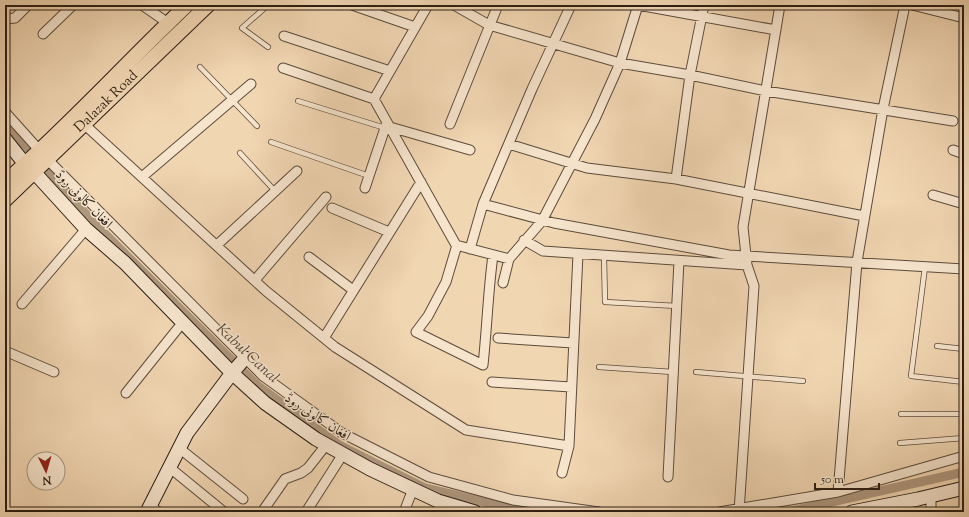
<svg xmlns="http://www.w3.org/2000/svg" width="969" height="517" font-family="'Sorts Mill Goudy',Amiri,serif">
	<rect width="100%" height="100%" fill="#f1d6b2"/>
	<filter id="stains"><feTurbulence type="fractalNoise" baseFrequency=".005" numOctaves="4"/><feColorMatrix values="0 0 0 0 .2 0 0 0 0 .09 0 0 0 0 .02 0 0 0 .5 -.17"/></filter>
	<radialGradient id="worn" r=".72"><stop offset=".6" stop-color="#630" stop-opacity="0"/><stop offset="1" stop-color="#630" stop-opacity=".3"/></radialGradient>
	<g fill="none" stroke-linecap="round" stroke-linejoin="round">
		<!-- canal -->
		<path stroke="#ae977d" stroke-width="9" d="M5,122L94,223L258,386L339,445L425,488L509,508L531,512
			M788,512L964,472"/>
		<!-- lane casing -->
		<g stroke="#5c4c3c" stroke-width="6">
			<path id="lane" d="M268,47L242,28L268,5
				M200,67L257,126
				M298,101L385,128
				M271,142L369,176
				M240,153L275,191
				M604,256L605,302L677,306
				M925,267L911,376L964,382
				M937,346L964,349
				M599,367L673,372
				M696,372L803,381
				M901,414H964
				M900,443L964,438"/>
		</g>
		<!-- street casing -->
		<g stroke="#5c4c3c" stroke-width="11">
			<path id="street" d="M142,5L168,23
				M352,5L415,27
				M428,5L374,99L456,245L509,259
				M454,5L489,25L620,63L690,75L766,91L953,121
				M638,5L776,30
				M912,5L964,18
				M5,19L15,18L28,5
				M43,34L73,5
				M284,36L390,71
				M283,68L374,99
				M5,112L40,151
				M450,124L498,5
				M85,125L266,291L335,347L466,430L569,446
				M390,127L470,150
				M509,144L587,168L676,179L864,216
				M953,150L964,154
				M48,160L263,376L342,433L429,477L513,500L599,512
				M142,177L251,84
				M676,179L690,75L704,5
				M365,188L387,122
				M933,195L964,204
				M483,204L554,223L729,255L964,269
				M332,208L389,232
				M524,240L543,251L747,265
				M217,245L297,171
				M457,245L446,282L428,316L416,332L483,365C487,328 488,292 493,255
				M470,249L483,204L532,89L571,5
				M309,257L353,290
				M255,280L326,197
				M503,283L509,259L542,221L595,119L620,63L638,5
				M22,304L86,229
				M324,338L421,182
				M498,338L573,343
				M5,351L54,372
				M492,382L571,387
				M126,393L183,322
				M179,448L243,499
				M169,467L224,512
				M562,473L569,446L578,254
				M668,477L679,261
				M838,492L857,262L883,109L905,5
				M150,506L159,512
				M262,512L285,479L301,473L308,468L326,445
				M306,512L343,454
				M404,512L413,489
				M719,512L838,492L964,456
				M739,512L754,286L747,265L743,227L780,5
				M931,512V496"/>
		</g>
		<!-- secondary casing -->
		<g stroke="#2b1e15" stroke-width="15">
			<path id="secondary" d="M5,139L25,164
				M34,172L86,229L125,263L232,373L265,403L316,439L370,469L438,501L475,512
				M147,512L187,433L232,373L245,358
				M852,512L918,499L964,488"/>
		</g>
		<!-- primary casing -->
		<g stroke="#2b1e15" stroke-width="16">
			<g id="primary">
				<path d="M5,182C69,126 126,63 187,5"/>
				<path id="s1" d="M5,200L208,5"/>
			</g>
		</g>
		<!-- lane -->
		<use href="#lane" stroke="#f6e4cd" stroke-width="4.5"/>
		<!-- street -->
		<use href="#street" stroke="#f6e4cd" stroke-width="9"/>
		<!-- secondary -->
		<use href="#secondary" stroke="#f6e4cd" stroke-width="13"/>
		<!-- primary -->
		<use href="#primary" stroke="#f1d6b2" stroke-width="14"/>
	</g>
	<g text-anchor="middle" dominant-baseline="central" stroke-width="3" stroke-linejoin="round" paint-order="stroke">
		<!-- street labels -->
		<g font-size="14" fill="#2b1e15" stroke="#f6e4cd">
			<text stroke="none"><textPath href="#s1" startOffset="141">Dalazak Road</textPath></text>
			<text transform="translate(83 200) rotate(46)">افغان کالونی روڈ</text>
			<text transform="translate(317 418) rotate(33)">افغان کالونی روڈ</text>
		</g>
		<!-- water labels -->
		<g font-size="15" font-style="italic" fill="#594839" stroke="#f6e4cd">
			<text transform="translate(247 354) rotate(43)">Kabul Canal</text>
		</g>
	</g>
	<!-- margin -->
	<rect width="969" height="517" fill="none" stroke="#f1d6b2" stroke-width="20"/>
	<rect x="6" y="6" width="957" height="505" fill="none" stroke="#2b1e15" stroke-width="2"/>
	<rect x="10" y="10" width="949" height="497" fill="none" stroke="#2b1e15"/>
	<!-- north arrow -->
	<g transform="translate(46 471) rotate(175)"><circle r="19" fill="#f6e4cd" stroke="#a59583"/>
	<path d="M0-3L7 15L0 10L-7 15Z" fill="#8f2418"/>
	<text y="-6" font-size="11" font-weight="bold" text-anchor="middle" fill="#2b1e15">N</text>
	</g>
	<!-- scale -->
	<path d="M815 483v6h64v-6" fill="none" stroke="#2b1e15" stroke-width="2"/>
	<text x="821" y="483" font-size="12" fill="#2b1e15" stroke="#f6e4cd" stroke-width="3" paint-order="stroke">50 m</text>
	<rect width="100%" height="100%" filter="url(#stains)"/>
	<rect width="100%" height="100%" fill="url(#worn)"/>
</svg>
